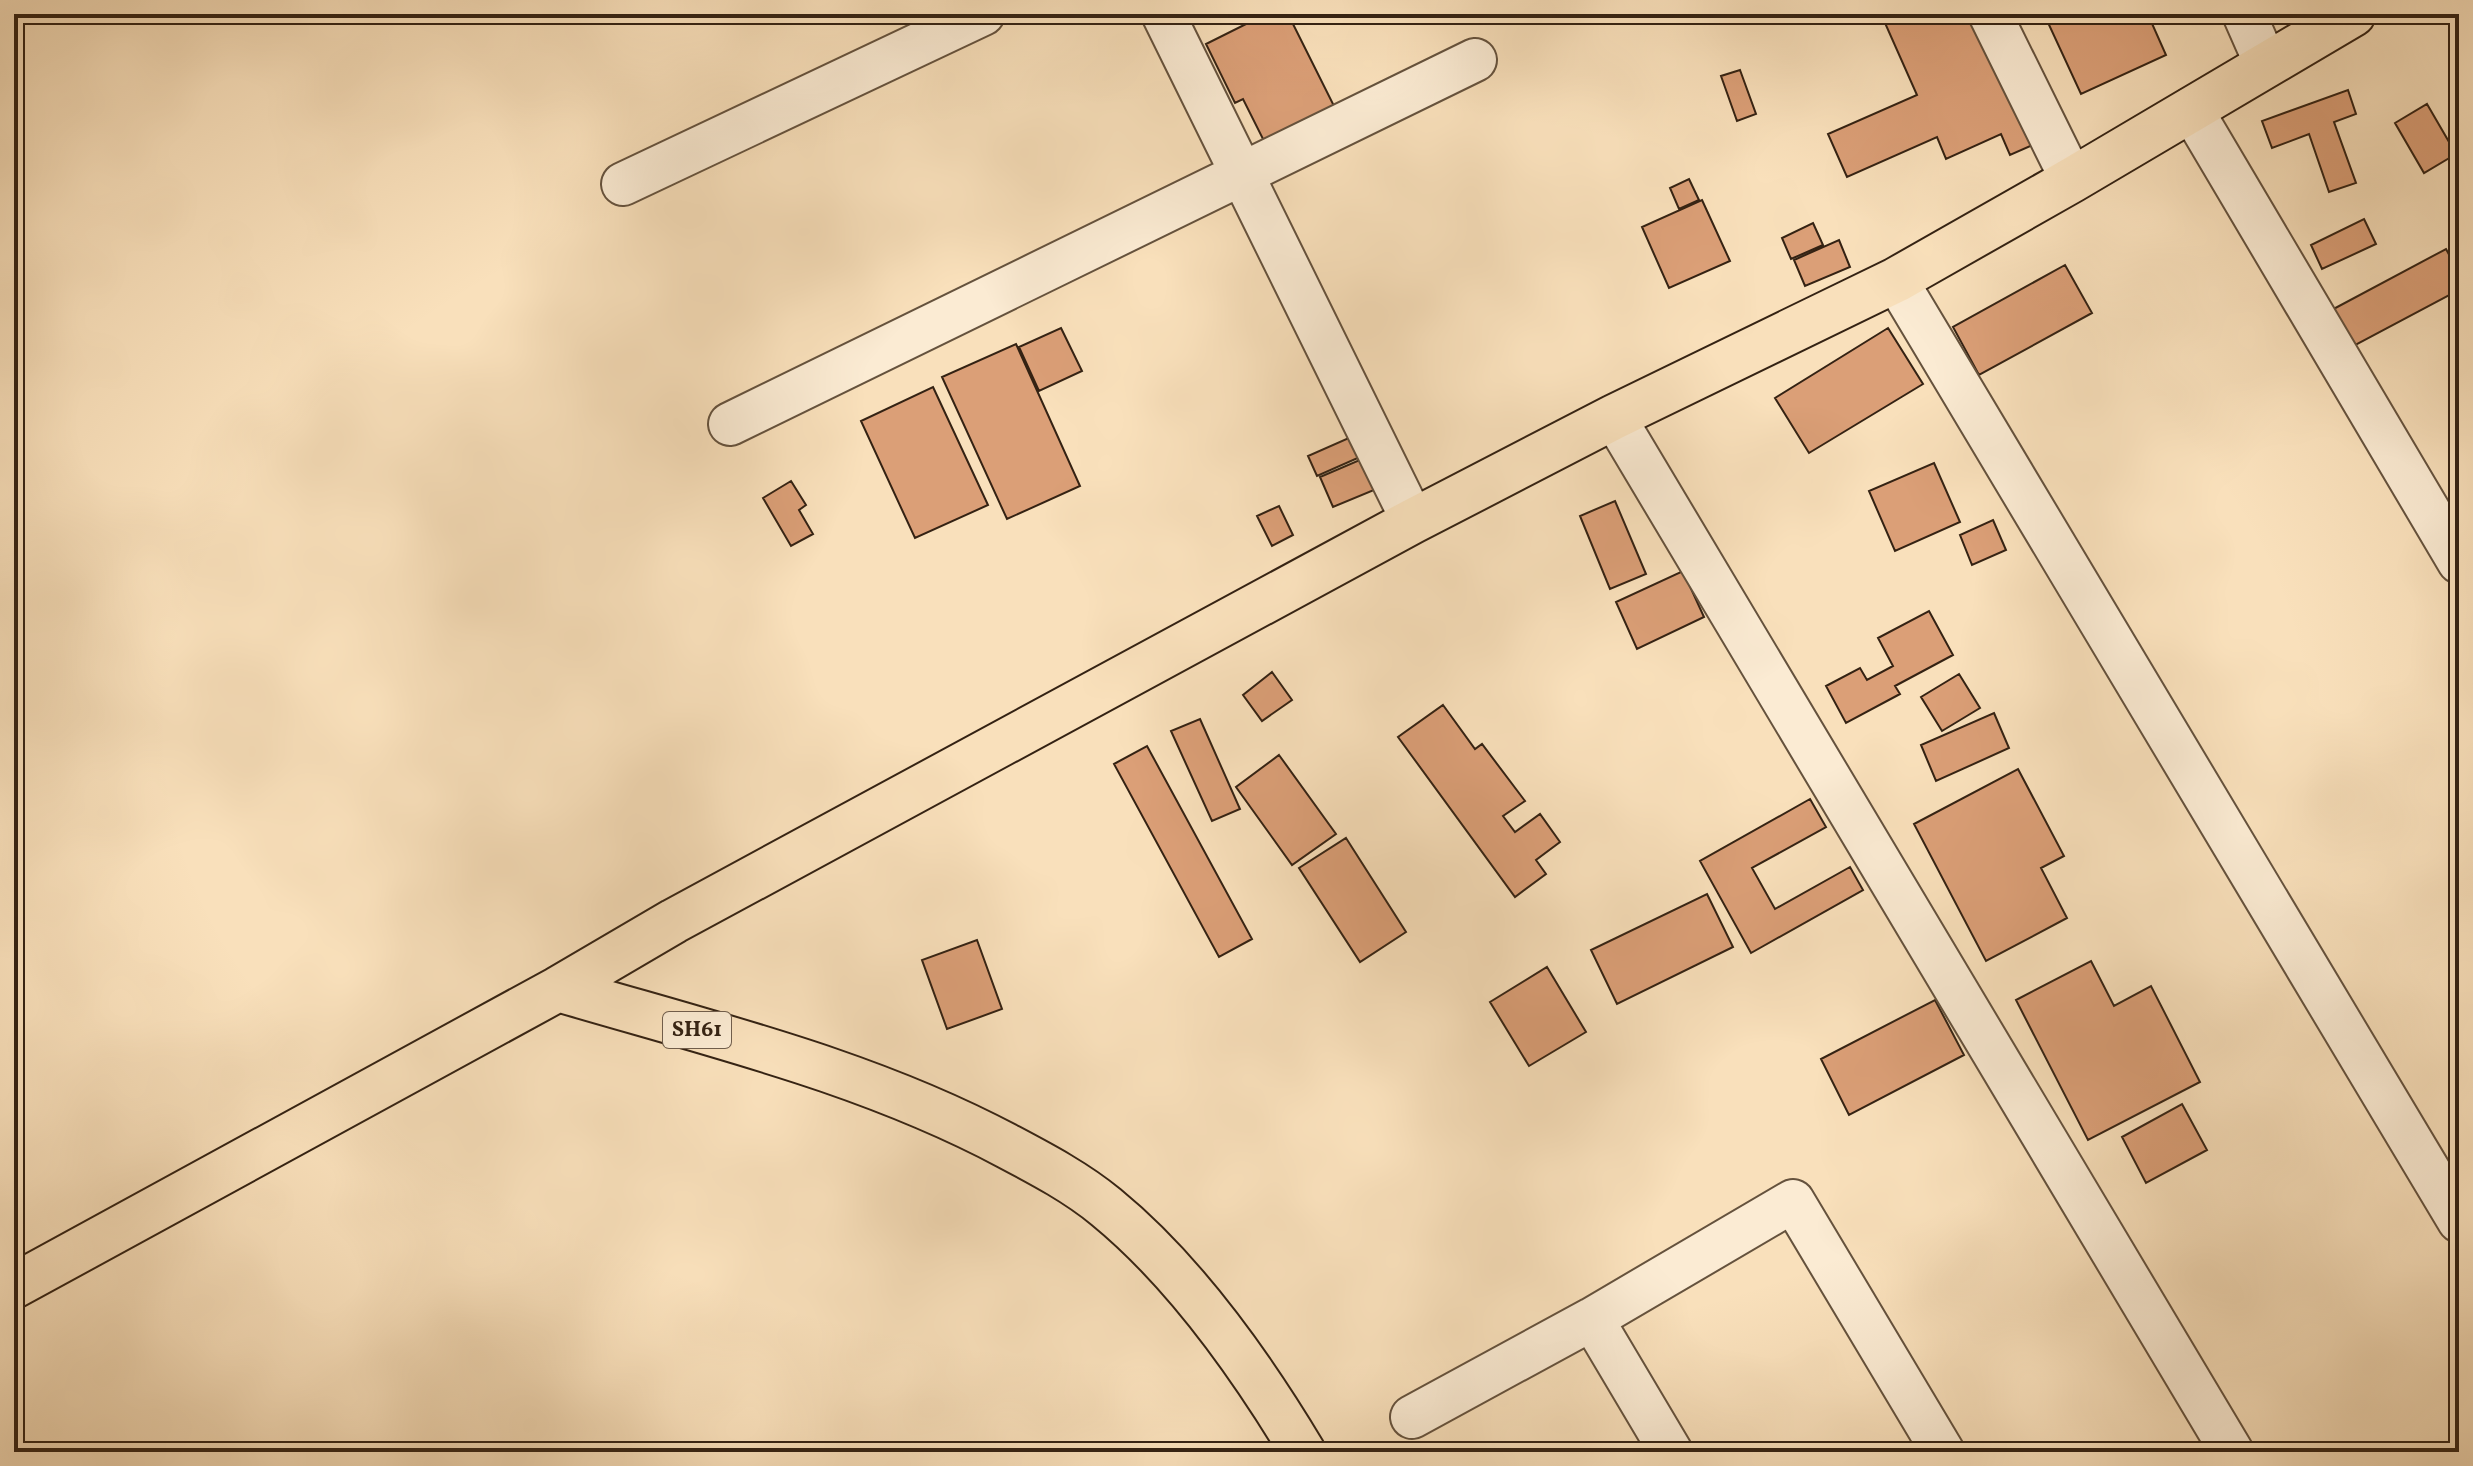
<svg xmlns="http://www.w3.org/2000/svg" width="2473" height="1466" font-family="Vollkorn,serif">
	<rect width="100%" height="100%" fill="#f9e0bb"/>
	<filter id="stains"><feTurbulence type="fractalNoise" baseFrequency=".0025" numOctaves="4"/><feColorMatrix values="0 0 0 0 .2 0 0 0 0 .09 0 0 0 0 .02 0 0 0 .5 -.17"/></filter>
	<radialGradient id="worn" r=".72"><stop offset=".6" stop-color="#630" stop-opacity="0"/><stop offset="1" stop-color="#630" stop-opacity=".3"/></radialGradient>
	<!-- building -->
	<path fill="#db9f77" stroke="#342213" stroke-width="2" d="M1266,14H1288L1335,108L1265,143L1243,99L1235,103L1206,44Z
		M1881,14H1981L2037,143L2010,155L2001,134L1946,159L1937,137L1847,177L1828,134L1917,95Z
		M2044,14H2144L2147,20L2150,19L2166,55L2081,94Z
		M1740,70L1756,114L1737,121L1721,76Z
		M2348,90L2356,114L2334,122L2356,183L2329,192L2309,134L2272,148L2262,121Z
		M2427,104L2456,154L2424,173L2395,123Z
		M1689,179L1699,200L1679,209L1670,188Z
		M1702,200L1730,261L1669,288L1642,227Z
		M2459,213V234L2451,217Z
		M2364,219L2376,244L2322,269L2311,245Z
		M1813,223L1823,245L1791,259L1782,238Z
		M1839,240L1850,267L1805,286L1794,260Z
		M2446,249L2459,273V290L2346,350L2326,313Z
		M2065,265L2092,313L1979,375L1953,327Z
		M1061,328L1082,371L1039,391L1019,347Z
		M1888,328L1923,384L1809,453L1775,398Z
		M1016,344L1080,486L1007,519L942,377Z
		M933,387L988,505L915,538L861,421Z
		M1351,437L1360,457L1317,476L1308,456Z
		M1362,459L1374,490L1333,507L1320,477Z
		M1934,463L1960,522L1895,551L1869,491Z
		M791,481L806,505L799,510L813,534L791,546L763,498Z
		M1615,501L1646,574L1610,589L1580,516Z
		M1279,506L1293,535L1272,546L1257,516Z
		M1993,520L2006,550L1972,565L1960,535Z
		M1683,571L1704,617L1637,649L1616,602Z
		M1929,611L1953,655L1895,686L1900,694L1846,723L1826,686L1860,668L1867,680L1893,666L1878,638Z
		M1272,672L1292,700L1262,721L1243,695Z
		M1959,674L1980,708L1942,731L1921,697Z
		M1443,705L1475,749L1482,744L1525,801L1503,816L1515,832L1540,814L1560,842L1536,860L1546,874L1515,897L1398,737Z
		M1994,713L2009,748L1936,781L1921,745Z
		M1200,719L1240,809L1212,821L1171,731Z
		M1147,746L1252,939L1219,957L1114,764Z
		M1279,755L1336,834L1292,865L1236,787Z
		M2018,769L2064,856L2041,868L2067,918L1986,961L1914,824Z
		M1810,799L1826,827L1752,868L1775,909L1850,867L1863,890L1751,953L1700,861Z
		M1346,838L1406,932L1360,962L1299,868Z
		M1707,894L1733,947L1617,1004L1591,950Z
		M977,940L1002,1009L947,1029L922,960Z
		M2091,961L2114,1006L2151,986L2200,1082L2088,1140L2016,1000Z
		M1547,967L1586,1032L1529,1066L1490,1002Z
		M1935,1000L1964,1055L1849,1115L1821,1059Z
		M2182,1104L2207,1150L2146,1183L2122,1137Z"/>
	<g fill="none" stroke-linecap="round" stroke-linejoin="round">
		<!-- minor casing -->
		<g stroke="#65523d" stroke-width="46">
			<path id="minor" d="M1163,14L1413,521
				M1990,14L2072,180
				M2244,14L2266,64
				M2191,109L2459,562
				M623,184L983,14
				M1896,280L2459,1221
				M1614,417L2232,1452
				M730,424L1475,60
				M1592,1319L1671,1452
				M1412,1417L1592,1319L1793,1201L1943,1452"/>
		</g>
		<!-- major casing -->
		<g stroke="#342213" stroke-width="48">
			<path id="major" d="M558,989L674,921L1413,521L1614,417L1896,280L2072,180L2353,14
				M14,1286L558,989C710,1034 867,1071 1009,1147C1043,1165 1077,1183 1106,1207C1183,1270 1252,1367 1303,1452"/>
		</g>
		<!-- minor -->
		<use href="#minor" stroke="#fbebd3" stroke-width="42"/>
		<!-- major -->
		<use href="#major" stroke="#f9e0bb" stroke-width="44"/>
	</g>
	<g text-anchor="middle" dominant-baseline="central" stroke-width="6" stroke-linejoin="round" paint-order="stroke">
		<!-- shield labels -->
		<rect fill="#fbebd3" stroke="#705e4d" stroke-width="2" x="663" y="1012" width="68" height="36" rx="6"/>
		<g font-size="22" font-weight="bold" fill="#342213">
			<text x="697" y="1030">SH61</text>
		</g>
	</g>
	<!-- margin -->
	<rect width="2473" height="1466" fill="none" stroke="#f9e0bb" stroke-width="48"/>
	<rect x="16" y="16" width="2441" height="1434" fill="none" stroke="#342213" stroke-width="4"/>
	<rect x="24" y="24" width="2425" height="1418" fill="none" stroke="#342213" stroke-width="2"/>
	<rect width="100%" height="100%" filter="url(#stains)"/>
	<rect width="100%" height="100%" fill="url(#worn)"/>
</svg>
